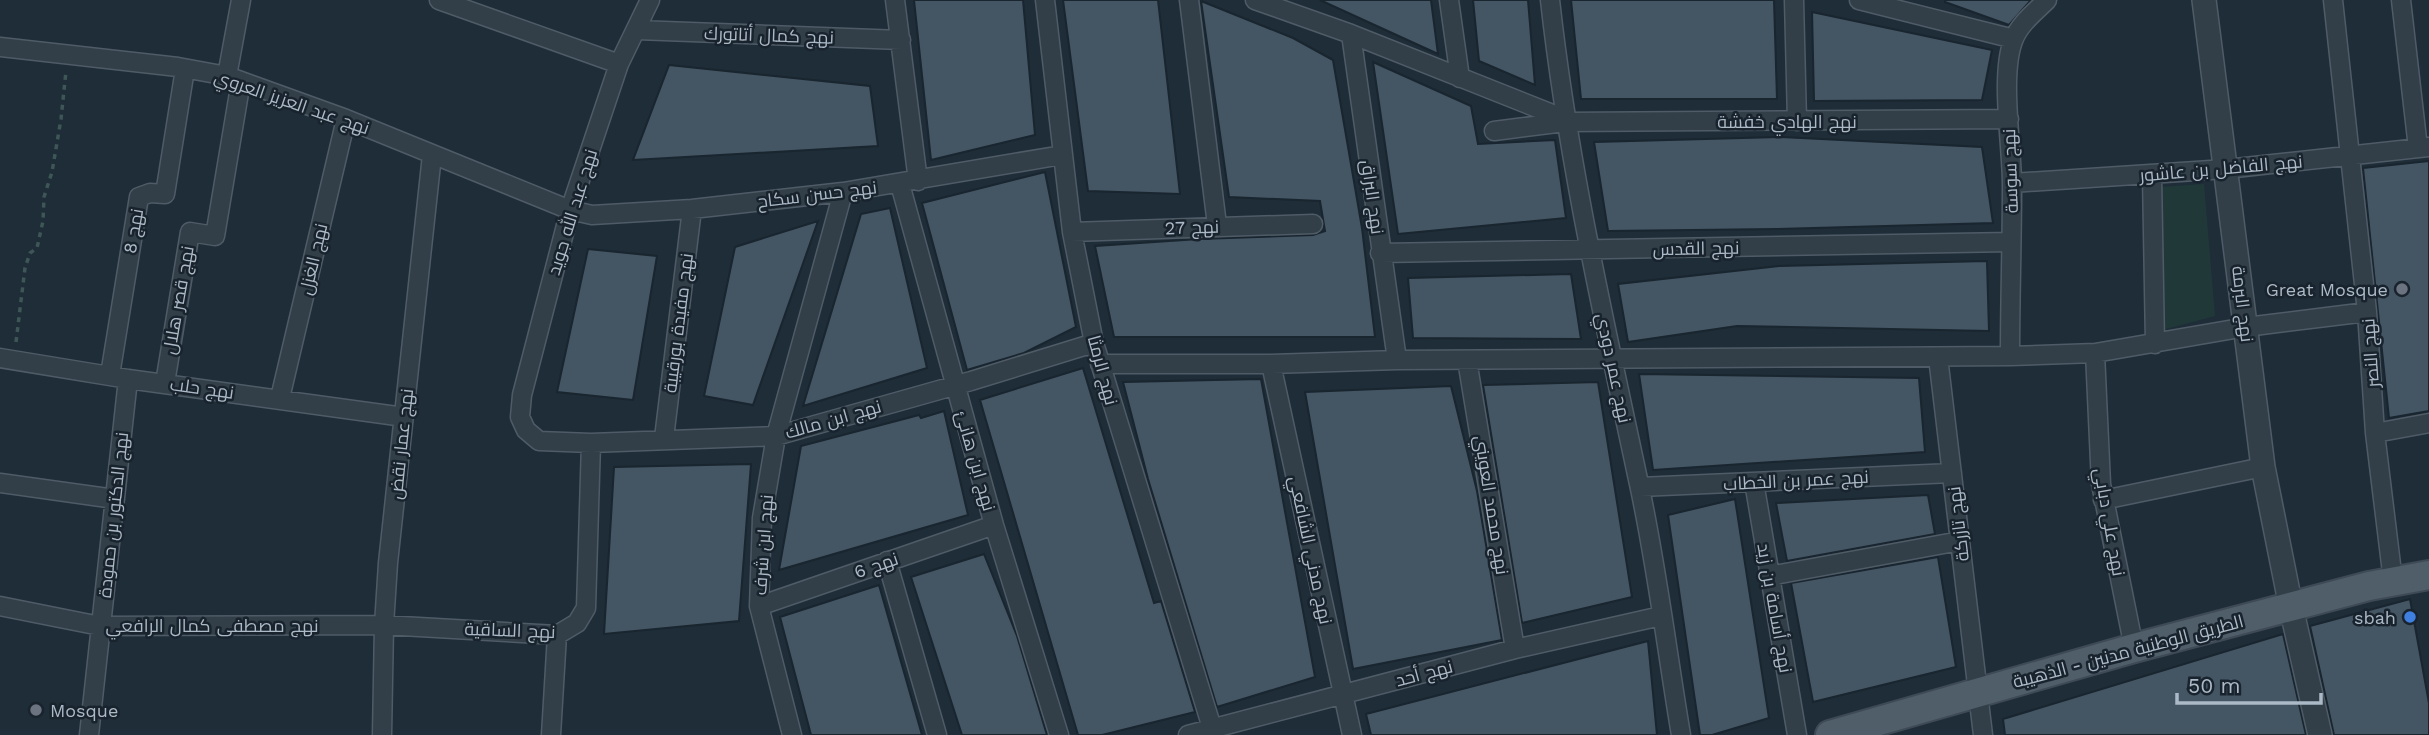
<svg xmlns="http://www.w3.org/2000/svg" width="2429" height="735" font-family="'Work Sans',Cairo,sans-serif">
	<rect width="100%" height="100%" fill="#1e2d38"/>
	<!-- green -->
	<path fill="#203938" d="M2204,184L2215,316L2162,330L2160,187Z"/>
	<!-- building -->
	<path fill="#445563" stroke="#19252f" stroke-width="2" d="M914,0H1023L1035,135L931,160Z
		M1063,0H1158L1180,194L1088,191Z
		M1320,0H1431L1438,54Z
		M1473,0H1528L1535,85L1479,61Z
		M1571,0H1774L1777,99H1581Z
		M1945,0H2031L2009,25L1945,2Z
		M1201,1L1293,38L1333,60L1362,228L1375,337H1114L1095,246L1199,239L1313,235L1325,231L1320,201L1229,197Z
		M1812,12L1992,50L1982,100L1814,101Z
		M1373,62L1471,106L1478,144L1555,140L1566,218L1398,234Z
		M669,65L870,86L878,146L633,160Z
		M1781,137L1982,147L1993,223L1777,229L1608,231L1594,142Z
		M2429,161V411L2389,418L2363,168Z
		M1045,172L1076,327L1024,353L967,370L922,203Z
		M890,208L927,368L803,406L861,214Z
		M818,221L753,405L704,396L735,247Z
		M588,249L657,256L633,400L557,392Z
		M1987,261L1989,331L1737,326L1628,342L1618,284L1779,266Z
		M1571,274L1581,339L1413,338L1408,278Z
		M1083,368L1154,603L1161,601L1195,712L1102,735H1078L980,400Z
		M1639,374L1919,378L1925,452L1653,470Z
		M1261,379L1315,677L1217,707L1148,479L1123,382Z
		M1598,382L1632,597L1522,623L1483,385Z
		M1451,386L1477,491L1502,640L1353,669L1305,392Z
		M944,411L968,515L779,570L801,446L919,415L921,418Z
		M751,464L739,621L604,634L614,467Z
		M1928,495L1935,534L1787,561L1776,503Z
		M1735,499L1769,718L1712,735H1700L1668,515Z
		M984,554L1017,636L1047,735H962L911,577Z
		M1938,557L1956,667L1813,702L1791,583Z
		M879,585L922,735H811L780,617Z
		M2410,599L2429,703V735H2334L2310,626Z
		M2283,634L2306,735H2005L2003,719Z
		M1648,641L1657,735H1371L1366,714Z"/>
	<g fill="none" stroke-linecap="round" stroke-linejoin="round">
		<!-- minor casing -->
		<g stroke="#4f5c67" stroke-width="21">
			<path id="minor" d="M439,0L619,64
				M650,0L619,64L570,210L522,395L520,417L526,430L539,441L591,443L776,436L971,381L1094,343
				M895,0L918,181
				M1045,0L1072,232L1094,343L1212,728
				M1189,0L1217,225
				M1255,0L1351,34L1565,119
				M1449,0L1460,78
				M1550,0C1568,163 1605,324 1639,484C1657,567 1667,652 1681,735
				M1794,0L1797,121
				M1859,0L2014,39
				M2333,0L2367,312L2375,433L2393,581
				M2401,0L2418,148
				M637,30L901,40
				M1351,34L1397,360
				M0,47L178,67L227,76L346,119L570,210L592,215L692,209L843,192L1062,155
				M227,76L241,0
				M1494,131L1565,122L2009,119
				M2152,176L2155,344
				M2012,183L2226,169L2429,147
				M900,184L994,525L1059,735
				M1072,232L1313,224
				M1380,253L2011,242
				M2095,353L2101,484L2134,648
				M2010,356C2010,299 2012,242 2012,185C2012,146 2000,76 2013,41C2019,24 2035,12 2047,0
				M1938,357L1983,735
				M0,358L128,379L404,417
				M1467,360L1515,649
				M1100,364H1271L1397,360L2010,356L2095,353L2246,327L2367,312
				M1271,364L1352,735
				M110,375L139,197L150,193L165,194L185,69
				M165,383L190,232L215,236L241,81
				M280,398L346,119
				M2375,433L2429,423
				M664,438L692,209
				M1754,482L1797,735
				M0,483L115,499
				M1640,487L1952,473
				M2103,500L2263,467
				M887,561L937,735
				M1769,576L1960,541
				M0,606L100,626L384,625L557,635L577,623L586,608L591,443
				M759,606L994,525
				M89,735L128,379
				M382,735L384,625L388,563L432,155
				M551,735L557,635
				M792,735L759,606L762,518L776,436L843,192
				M1188,735L1515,649L1661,616"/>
		</g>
		<!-- tertiary casing -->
		<g stroke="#4f5c67" stroke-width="26">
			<path id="tertiary" d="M2204,0L2263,467L2291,607L2320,735"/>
		</g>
		<!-- primary casing -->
		<g stroke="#3e4a55" stroke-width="32">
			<path id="primary" d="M1830,735L2134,648L2369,586L2429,575"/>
		</g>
		<!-- path -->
		<path stroke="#3e5655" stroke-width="3.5" stroke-dasharray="5 5" stroke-linecap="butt" d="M16,342L25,268L30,253L37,248L43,221L44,197L52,172L61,119L66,71"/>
		<!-- minor -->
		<use href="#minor" stroke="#323f49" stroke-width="18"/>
		<!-- tertiary -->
		<use href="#tertiary" stroke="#323f49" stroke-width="23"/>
		<!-- primary -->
		<use href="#primary" stroke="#4f5e69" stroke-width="28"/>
	</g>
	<!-- markers -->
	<g fill="#6b7280" stroke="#18232d" stroke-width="2.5">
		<circle cx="2402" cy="289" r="7"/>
		<circle cx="36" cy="710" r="7"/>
	</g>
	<circle fill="#3f7fe0" stroke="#18232d" stroke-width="2.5" cx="2410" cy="617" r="7"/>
	<g text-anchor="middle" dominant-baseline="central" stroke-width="5" stroke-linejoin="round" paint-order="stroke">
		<!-- street labels -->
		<g font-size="18" fill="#acb9c6" stroke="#18232d">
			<text transform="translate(769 35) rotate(2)">نهج كمال أتاتورك</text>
			<text transform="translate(292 102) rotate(19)">نهج عبد العزيز العروي</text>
			<text x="1787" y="121">نهج الهادي خفشة</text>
			<text transform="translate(2221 168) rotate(-5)">نهج الفاضل بن عاشور</text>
			<text transform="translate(2010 171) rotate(-92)">نهج سوسة</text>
			<text transform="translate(817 194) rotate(-7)">نهج حسن سكاح</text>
			<text transform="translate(1373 197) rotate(82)">نهج البراق</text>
			<text transform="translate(572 212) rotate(-73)">نهج عبد الله جويد</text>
			<text transform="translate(1192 227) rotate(-2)">نهج 27</text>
			<text transform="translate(133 231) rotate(-80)">نهج 8</text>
			<text transform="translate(1696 248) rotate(-1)">نهج القدس</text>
			<text transform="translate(313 259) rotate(-77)">نهج الغزل</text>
			<text transform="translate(178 300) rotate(-80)">نهج قصر هلال</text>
			<text transform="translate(2243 304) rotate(83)">نهج البرمة</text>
			<text transform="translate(678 323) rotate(-83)">نهج مفيدة بورقيبة</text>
			<text transform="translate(2370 353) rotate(-94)">نهج النصر</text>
			<text transform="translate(1614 368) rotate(78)">نهج عمر دودي</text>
			<text transform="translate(1103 370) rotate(75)">نهج الرمثا</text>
			<text transform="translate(202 388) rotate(8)">نهج حلب</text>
			<text transform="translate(833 419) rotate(-16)">نهج ابن مالك</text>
			<text transform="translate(401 444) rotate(-84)">نهج عمار نقض</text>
			<text transform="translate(976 461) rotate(74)">نهج ابن هانئ</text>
			<text transform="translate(1796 480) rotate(-3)">نهج عمر بن الخطاب</text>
			<text transform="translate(1492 505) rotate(81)">نهج محمد العويني</text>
			<text transform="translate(113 515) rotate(-84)">نهج الدكتور بن حمودة</text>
			<text transform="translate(2110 522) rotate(80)">نهج علي دبابي</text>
			<text transform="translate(1958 524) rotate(-97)">نهج تازركة</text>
			<text transform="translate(763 545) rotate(-86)">نهج ابن شرف</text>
			<text transform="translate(1311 550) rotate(78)">نهج مدني الشافعي</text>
			<text transform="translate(876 565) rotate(-19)">نهج 6</text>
			<text transform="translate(1775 608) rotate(80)">نهج أسامة بن زيد</text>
			<text x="212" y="625">نهج مصطفى كمال الرافعي</text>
			<text transform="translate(510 630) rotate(2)">نهج الساقية</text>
			<text transform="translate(2128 651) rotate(-15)">الطريق الوطنية مدنين - الذهيبة</text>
			<text transform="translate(1424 673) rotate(-15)">نهج أحد</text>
		</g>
		<!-- poi labels -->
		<g font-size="18" fill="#acb9c6" stroke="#18232d" text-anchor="end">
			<text x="2388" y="289">Great Mosque</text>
			<text x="2396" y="617">sbah</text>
			<text x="50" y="710" text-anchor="start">Mosque</text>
		</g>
	</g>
	<!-- scale -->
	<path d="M2177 693v10h144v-10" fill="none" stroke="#acb9c6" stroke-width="3.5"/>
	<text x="2188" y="693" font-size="21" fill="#acb9c6" stroke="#18232d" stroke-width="5" paint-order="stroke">50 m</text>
</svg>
